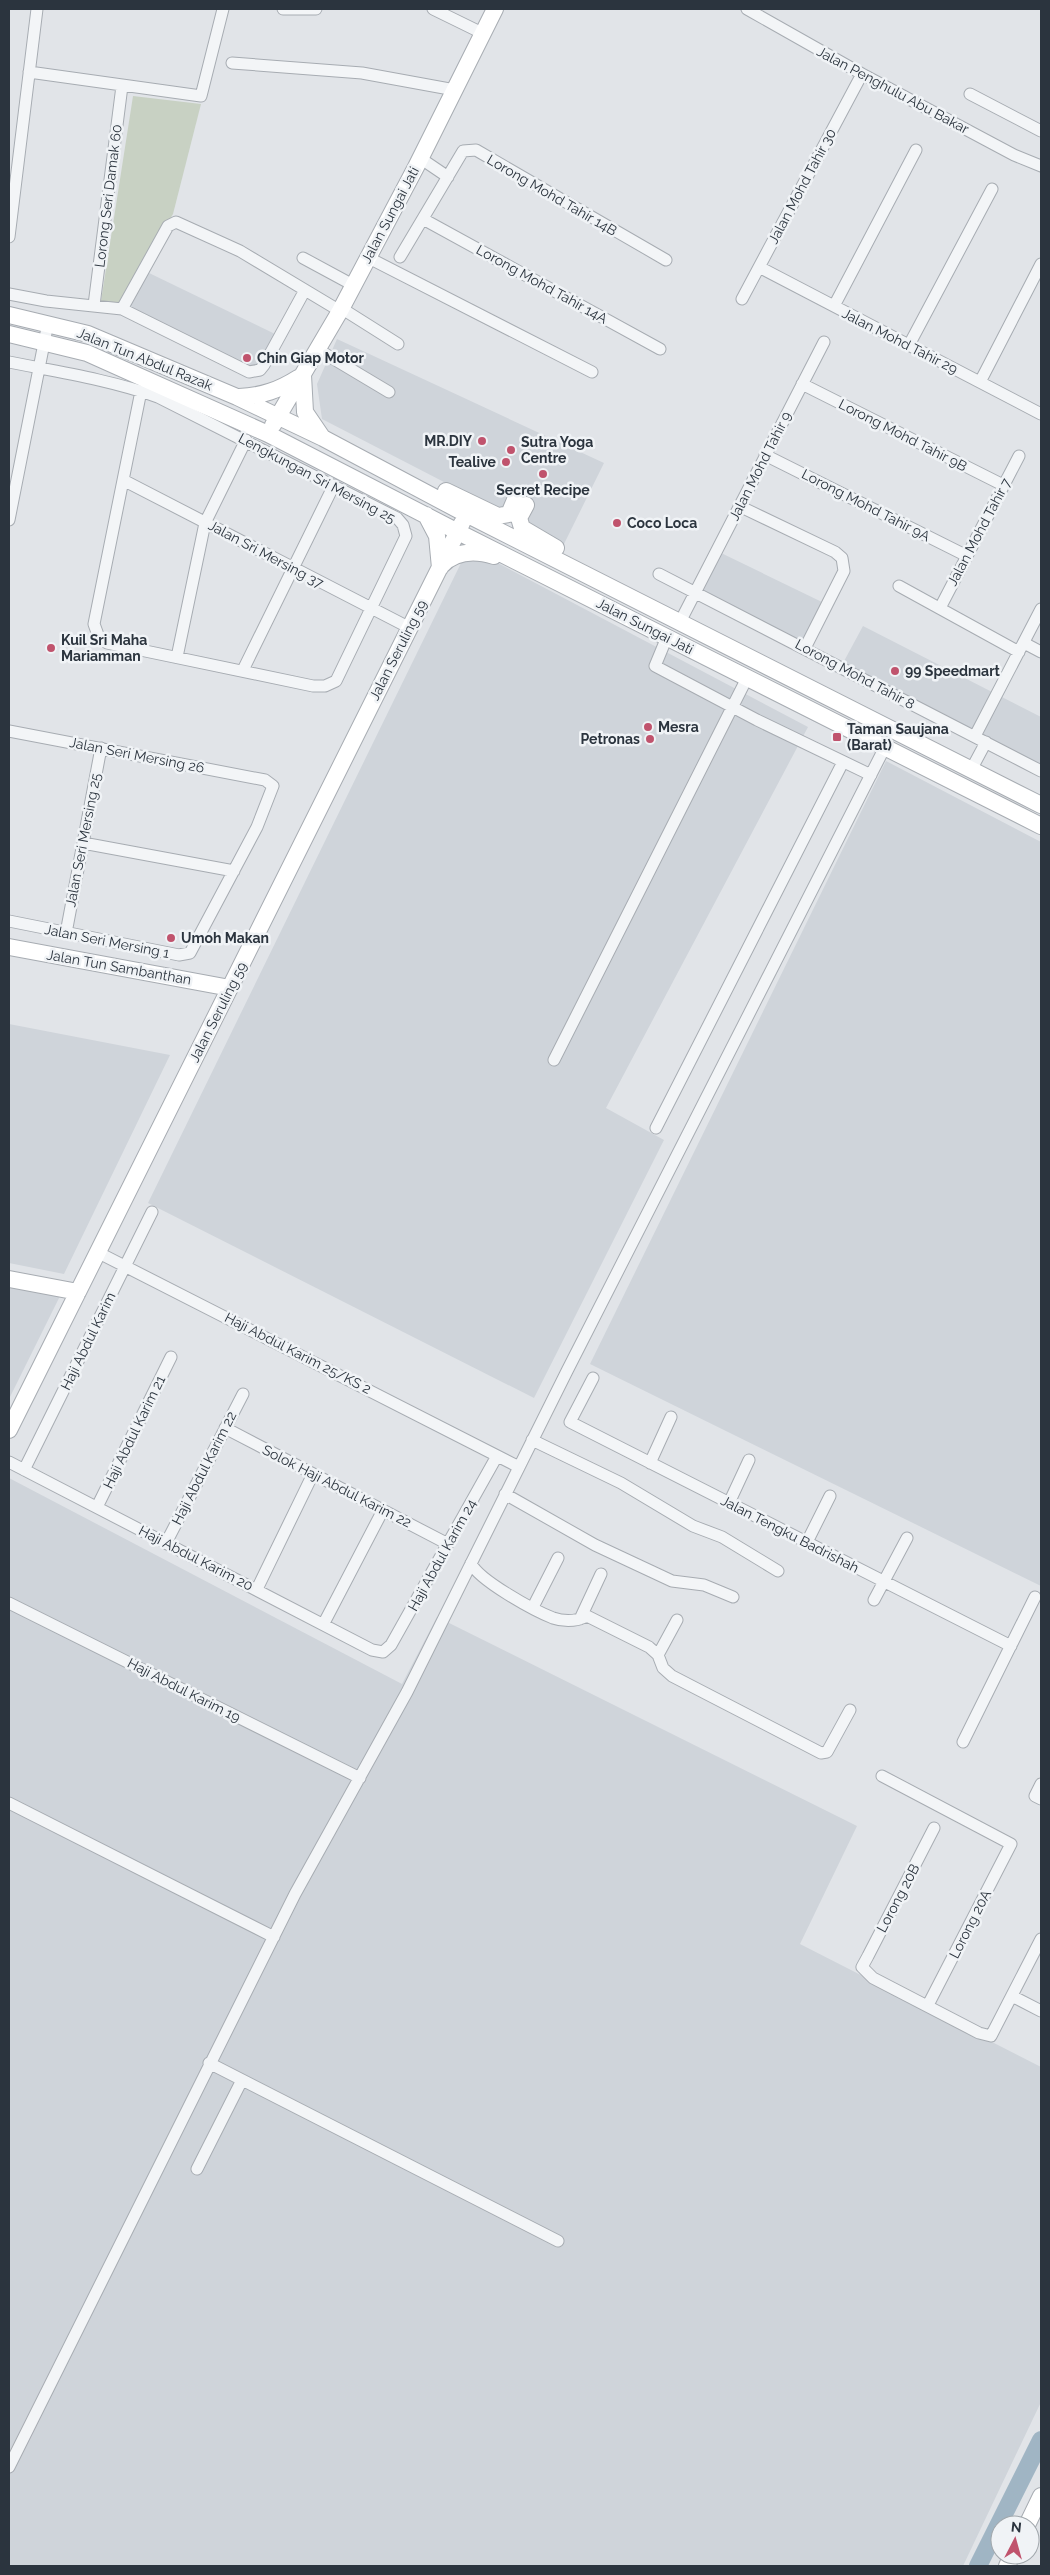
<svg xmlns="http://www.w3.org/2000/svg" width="1050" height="2575" font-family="Raleway,sans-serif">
	<rect width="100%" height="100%" fill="#e1e4e8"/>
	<!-- built -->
	<path fill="#cfd4da" d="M147,272L275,334L258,366L249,367L127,307Z
		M337,339L604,463L564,544L322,419L317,384Z
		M477,552L808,727L606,1108L664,1140L534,1398L148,1203L461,563Z
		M719,552L824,603L803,642L701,589Z
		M863,626L1041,717V766L843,663Z
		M886,761L1041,842V1586L590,1364Z
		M9,1024L170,1055L64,1274L9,1263Z
		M9,1285L60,1296L9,1399Z
		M9,1478L402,1684L437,1617L857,1826L800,1944L1041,2067V2402L963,2566H9Z"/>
	<!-- green -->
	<path fill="#c8d1c3" d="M133,96L201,104L173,214L119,304L101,301Z"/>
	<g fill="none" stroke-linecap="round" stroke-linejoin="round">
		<!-- river -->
		<path stroke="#a0b5c4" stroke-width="18" d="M978,2566L1041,2440"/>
		<!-- street casing -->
		<g stroke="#a7acb2" stroke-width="13">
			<path id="street" d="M283,9H316
				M433,9L482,33
				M747,9L862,74L1014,155L1041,166
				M232,63L362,73L455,90
				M29,72L201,96L223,9
				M970,94L1041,131
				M420,158L448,177
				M423,219L660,349
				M9,237L37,9
				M367,257L592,372
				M400,257L463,151L476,150L666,260
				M303,258L353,285
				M759,267L1041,414
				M9,294L46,301L122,309L249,372L260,370L264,365L305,290
				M742,299L862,74
				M94,305L122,86
				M834,306L916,150
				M341,308L398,344
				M122,309L168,226L176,222L240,251L340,311
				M909,345L992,189
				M317,349L389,392
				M9,362C59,372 110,380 158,397L397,518L403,525L406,536L336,681L325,686H313L107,643L98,635L94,624L141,391
				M980,382L1041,264
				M802,384L1003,485
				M765,455L967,556
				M123,480L410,628
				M739,506L835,552L842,558L844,571L805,648
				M9,520L48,323
				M659,574L1041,771
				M899,586L1019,652
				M940,608L1019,456
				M680,622L824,342
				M667,637L655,666L757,720L871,775
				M1024,643L1041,652
				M177,657L205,523L246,440
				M243,670L334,485
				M9,731L265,780L273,786L257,827L190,953L179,955L9,921
				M975,736L1041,609
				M971,770L986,742
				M83,843L234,871
				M66,933L101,748
				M554,1060L747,678
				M656,1128L843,762
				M97,1252L519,1467
				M593,1378L570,1422L1011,1646
				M225,1428L448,1544
				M532,1440L621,1483L693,1526L722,1537L778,1571
				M9,1462L372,1650L383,1652L391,1645L497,1456
				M650,1463L671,1417
				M24,1470L152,1212
				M505,1494L595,1545L672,1581L704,1585L733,1597
				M729,1503L749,1460
				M97,1507L171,1357
				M807,1542L830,1496
				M166,1543L243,1394
				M471,1563C478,1580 535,1611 553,1618C565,1622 577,1621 587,1616L649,1647L658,1655L663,1668L672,1676L821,1753L827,1752L850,1710
				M257,1589L313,1474
				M874,1600L907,1538
				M9,1603L360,1778
				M533,1607L558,1558
				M580,1619L601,1574
				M324,1623L383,1510
				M658,1655L677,1620
				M963,1742L1035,1597
				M882,1776L1011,1844L928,2005
				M1041,1784L1035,1796L1041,1799
				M9,1803L274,1937
				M934,1828L868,1956L862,1967L873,1978L979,2033L991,2036L1041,1939
				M1012,1996L1041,2011
				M209,2063L558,2241
				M197,2169L242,2080
				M9,2467L295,1894L407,1692L567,1371L885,747"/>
		</g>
		<!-- secondary casing -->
		<g stroke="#a7acb2" stroke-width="18">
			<path id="secondary" d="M9,315L88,334L237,397L323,438L466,514L1041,805
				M9,334L87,353L268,434L458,532L1041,826
				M303,375L305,412L322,437
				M239,397C262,396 279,390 298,378
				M273,425L340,311L416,167L495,9
				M446,491L498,516L509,514L515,500
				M526,505L519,518L522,528L556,548
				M426,515L437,536L440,568
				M441,566C455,551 474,550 494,556
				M9,947L230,988
				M9,1279L78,1292
				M9,1430L462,523
				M1027,2525L1041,2496
				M1007,2566L1012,2555"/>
		</g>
		<!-- street -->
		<use href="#street" stroke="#f3f5f7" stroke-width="11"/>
		<!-- secondary -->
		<use href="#secondary" stroke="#fff" stroke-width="16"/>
	</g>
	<!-- markers -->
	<g fill="#c0536d" stroke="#f0f3f6" stroke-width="2">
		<circle cx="247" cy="358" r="5"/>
		<circle cx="482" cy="441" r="5"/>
		<circle cx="511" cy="450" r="5"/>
		<circle cx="506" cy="462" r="5"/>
		<circle cx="543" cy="474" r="5"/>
		<circle cx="617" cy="523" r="5"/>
		<circle cx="51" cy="648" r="5"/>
		<circle cx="895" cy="671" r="5"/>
		<circle cx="648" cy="727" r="5"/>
		<rect x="832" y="732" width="10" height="10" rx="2.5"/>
		<circle cx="650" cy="739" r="5"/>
		<circle cx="171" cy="938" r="5"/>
	</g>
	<g text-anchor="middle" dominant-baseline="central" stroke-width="5" stroke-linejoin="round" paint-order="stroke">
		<!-- street labels -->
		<g font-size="14" fill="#2b343e" stroke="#f0f3f6">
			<text transform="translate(893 90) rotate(28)">Jalan Penghulu Abu Bakar</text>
			<text transform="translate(802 186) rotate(-62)">Jalan Mohd Tahir 30</text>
			<text transform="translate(552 195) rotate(30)">Lorong Mohd Tahir 14B</text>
			<text transform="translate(108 196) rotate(-83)">Lorong Seri Damak 60</text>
			<text transform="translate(390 215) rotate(-62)">Jalan Sungai Jati</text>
			<text transform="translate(542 284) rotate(29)">Lorong Mohd Tahir 14A</text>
			<text transform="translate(900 341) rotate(27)">Jalan Mohd Tahir 29</text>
			<text transform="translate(145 359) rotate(22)">Jalan Tun Abdul Razak</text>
			<text transform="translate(903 435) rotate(27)">Lorong Mohd Tahir 9B</text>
			<text transform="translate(760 466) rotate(-63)">Jalan Mohd Tahir 9</text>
			<text transform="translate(317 478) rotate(28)">Lengkungan Sri Mersing 25</text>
			<text transform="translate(866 505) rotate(27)">Lorong Mohd Tahir 9A</text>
			<text transform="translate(979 532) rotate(-62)">Jalan Mohd Tahir 7</text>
			<text transform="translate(266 554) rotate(28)">Jalan Sri Mersing 37</text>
			<text transform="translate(645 626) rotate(27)">Jalan Sungai Jati</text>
			<text transform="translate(398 650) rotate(-63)">Jalan Seruling 59</text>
			<text transform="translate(855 674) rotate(28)">Lorong Mohd Tahir 8</text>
			<text transform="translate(137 755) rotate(11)">Jalan Seri Mersing 26</text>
			<text transform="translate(83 840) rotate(-79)">Jalan Seri Mersing 25</text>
			<text transform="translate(107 941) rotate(11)">Jalan Seri Mersing 1</text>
			<text transform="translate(119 967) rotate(10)">Jalan Tun Sambanthan</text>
			<text transform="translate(218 1012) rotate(-63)">Jalan Seruling 59</text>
			<text transform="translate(88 1341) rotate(-64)">Haji Abdul Karim</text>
			<text transform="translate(298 1353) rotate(27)">Haji Abdul Karim 25/KS 2</text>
			<text transform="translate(134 1432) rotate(-64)">Haji Abdul Karim 21</text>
			<text transform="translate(204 1468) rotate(-63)">Haji Abdul Karim 22</text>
			<text transform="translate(337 1486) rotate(27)">Solok Haji Abdul Karim 22</text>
			<text transform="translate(790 1534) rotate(27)">Jalan Tengku Badrishah</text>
			<text transform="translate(442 1555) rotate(-61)">Haji Abdul Karim 24</text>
			<text transform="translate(196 1558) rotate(27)">Haji Abdul Karim 20</text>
			<text transform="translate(184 1690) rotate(27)">Haji Abdul Karim 19</text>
			<text transform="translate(898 1898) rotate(-62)">Lorong 20B</text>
			<text transform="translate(970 1924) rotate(-63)">Lorong 20A</text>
		</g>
		<!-- poi labels -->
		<g font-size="14" font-weight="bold" fill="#2b343e" stroke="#f0f3f6" text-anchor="start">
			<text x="257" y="358">Chin Giap Motor</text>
			<text x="472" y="441" text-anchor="end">MR.DIY</text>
			<text x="521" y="442">Sutra Yoga<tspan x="521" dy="16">Centre</tspan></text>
			<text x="496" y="462" text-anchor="end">Tealive</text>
			<text x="543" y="490" text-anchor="middle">Secret Recipe</text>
			<text x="627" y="523">Coco Loca</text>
			<text x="61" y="640">Kuil Sri Maha<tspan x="61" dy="16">Mariamman</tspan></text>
			<text x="905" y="671">99 Speedmart</text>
			<text x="658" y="727">Mesra</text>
			<text x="847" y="729">Taman Saujana<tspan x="847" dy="16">(Barat)</tspan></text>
			<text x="640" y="739" text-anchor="end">Petronas</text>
			<text x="181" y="938">Umoh Makan</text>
		</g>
	</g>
	<!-- border -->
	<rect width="1050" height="2575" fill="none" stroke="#2b343e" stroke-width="20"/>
	<!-- north arrow -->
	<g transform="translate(1015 2540) rotate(6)"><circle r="24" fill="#f0f3f6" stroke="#a1a7ac"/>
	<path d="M0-4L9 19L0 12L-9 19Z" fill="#c0536d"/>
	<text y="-8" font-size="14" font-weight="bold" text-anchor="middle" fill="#2b343e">N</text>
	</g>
</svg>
